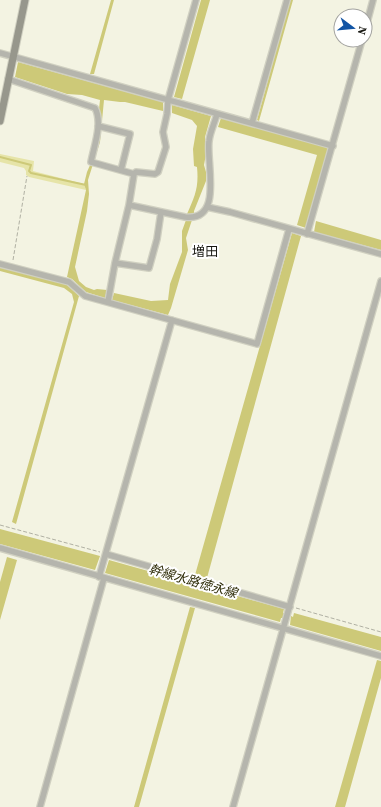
<svg xmlns="http://www.w3.org/2000/svg" width="381" height="807" font-family="'Source Serif 4','Noto Sans JP',serif">
	<rect width="100%" height="100%" fill="#f3f3e2"/>
	<!-- green -->
	<path fill="#e6e4a8" d="M0,154L34,161L33,171L84,184L86,190L29,177L26,175V171L24,168L0,162Z"/>
	<!-- water -->
	<path fill="#cdc978" d="M111,0H114L94,74H90Z
		M201,0H210L182,99L174,97Z
		M290,0H293L259,121L257,120Z
		M18,62L163,102V111L125,102H120L104,100L100,142L88,180L89,194L87,211L75,267L79,281L86,287L94,290L97,289L107,290L105,298L86,292L72,279L67,277L86,190L84,184L87,172L94,156L100,100L82,95L67,94L15,77Z
		M172,105L211,116L205,137L206,154L204,165L206,172V181L194,211V214H187C195,196 199,187 197,167L194,166L193,149L197,126L192,120L172,113Z
		M221,118L330,147L306,228L297,225L317,155L218,127Z
		M186,220H192L186,238L188,250L171,308L168,315L112,300L114,293L151,301L168,300L170,284L182,252V231Z
		M316,221L381,240V250L314,232Z
		M292,233L301,236L207,578L195,575Z
		M0,267L66,284L79,296L16,524L12,522L74,302L72,294L64,288L0,271Z
		M0,529L100,556L95,570L0,544Z
		M7,557L17,560L0,620V582Z
		M109,560L284,609L283,613L285,614L284,618H281L280,622L105,573Z
		M190,607L195,608L139,807H134Z
		M294,613L381,637V651L290,625L291,616L293,617Z
		M377,660L381,661V678L345,807H335Z"/>
	<g fill="none" stroke-linecap="round" stroke-linejoin="round">
		<!-- stream -->
		<path stroke="#cdc978" stroke-width="2" d="M0,157L31,165L29,171L31,173L86,185"/>
		<!-- street casing -->
		<g stroke="#d0d0c1" stroke-width="8">
			<path id="street" d="M365,30L373,0
				M0,53L333,146
				M8,79L95,108C103,123 94,146 91,162L134,174L136,172L155,174L158,172L166,147L163,132L167,114L168,100L196,0
				M252,123L287,0
				M98,126L130,134L121,170
				M134,174L129,205L185,217C224,222 206,163 209,141C210,132 215,122 217,114
				M207,207L230,212L381,254
				M307,234L362,40
				M115,263L149,268L157,239L161,212
				M0,264L69,282L85,296L257,344L289,229
				M108,302L115,263L129,205
				M0,548L381,656
				M106,554L290,607
				M99,577L172,320
				M40,807L104,578
				M233,807L381,281"/>
		</g>
		<!-- secondary casing -->
		<g stroke="#d0d0c1" stroke-width="9">
			<path id="secondary" d="M0,121L25,0"/>
		</g>
		<!-- path -->
		<path stroke="#b0b0a3" stroke-width="1" stroke-dasharray="4 2" stroke-linecap="butt" d="M13,260L27,176
			M0,525L100,552
			M296,608L381,632"/>
		<!-- street -->
		<use href="#street" stroke="#b5b5ad" stroke-width="5.5"/>
		<!-- secondary -->
		<use href="#secondary" stroke="#97978c" stroke-width="7"/>
	</g>
	<g text-anchor="middle" dominant-baseline="central" stroke-width="4" stroke-linejoin="round" paint-order="stroke">
		<!-- neighbourhood labels -->
		<g font-size="13" fill="#181812" stroke="#fff">
			<text x="205" y="251">増田</text>
		</g>
		<!-- water labels -->
		<g font-size="13" font-style="italic" fill="#312f0b" stroke="#fff">
			<text transform="translate(193 581) rotate(16)">幹線水路徳永線</text>
		</g>
	</g>
	<!-- north arrow -->
	<g transform="translate(353 28) rotate(106)"><circle r="19" fill="#ffffff" stroke="#a3a3a0"/>
	<path d="M0-3L7 15L0 10L-7 15Z" fill="#1254a4"/>
	<text y="-6" font-size="11" font-weight="bold" text-anchor="middle" fill="#181812">N</text>
	</g>
</svg>
